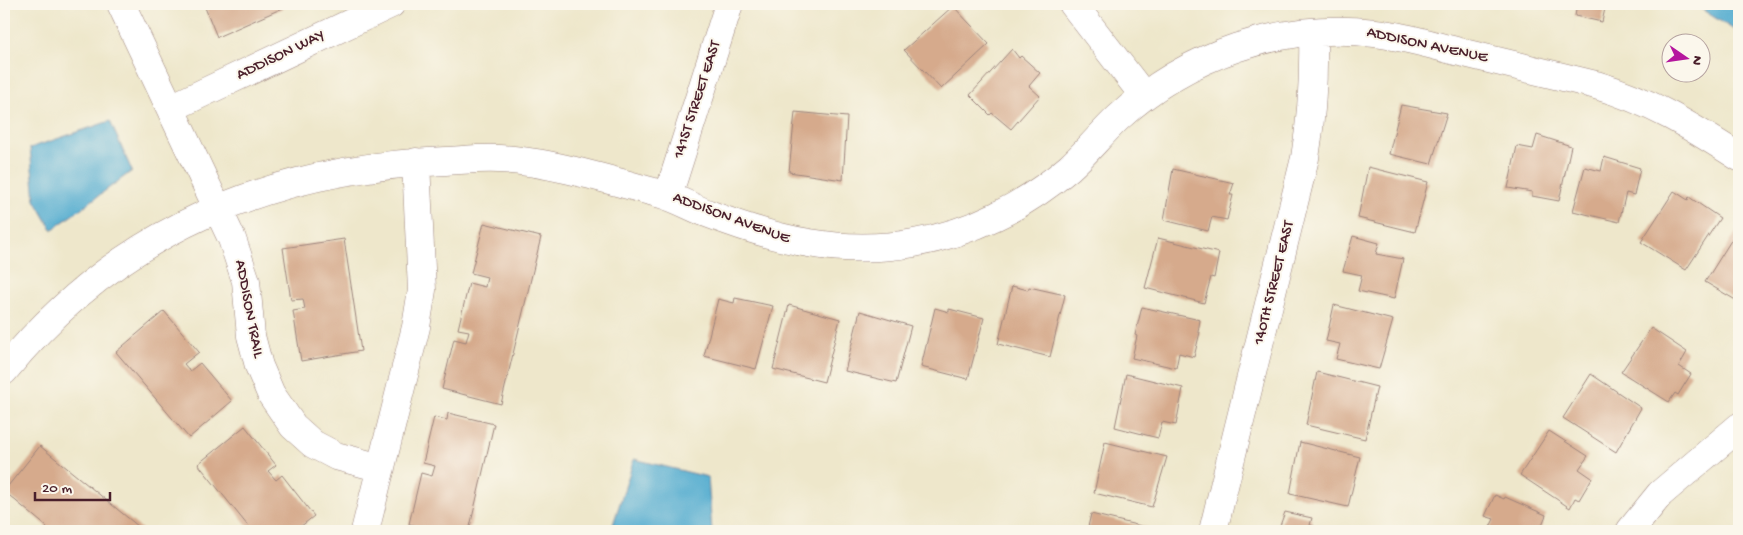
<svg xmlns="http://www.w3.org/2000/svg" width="1743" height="535" font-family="'Gochi Hand',sans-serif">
	<rect width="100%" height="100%" fill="#fbf7ec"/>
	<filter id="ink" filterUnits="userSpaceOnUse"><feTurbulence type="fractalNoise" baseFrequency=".02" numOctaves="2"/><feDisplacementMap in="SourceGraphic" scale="10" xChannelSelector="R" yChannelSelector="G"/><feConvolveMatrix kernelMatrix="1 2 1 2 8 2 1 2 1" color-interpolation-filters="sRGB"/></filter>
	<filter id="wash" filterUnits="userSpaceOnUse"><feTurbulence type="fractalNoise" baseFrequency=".0096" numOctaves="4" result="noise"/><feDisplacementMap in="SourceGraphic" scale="20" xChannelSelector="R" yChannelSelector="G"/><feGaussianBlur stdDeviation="1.12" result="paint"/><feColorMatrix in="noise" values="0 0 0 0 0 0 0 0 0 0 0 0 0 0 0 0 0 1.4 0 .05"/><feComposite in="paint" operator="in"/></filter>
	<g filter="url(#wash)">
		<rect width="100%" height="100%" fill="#eee7cb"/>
		<!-- water -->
		<path fill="#51abcf" stroke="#4e657d" d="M1695,4H1739V33L1695,5Z
			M110,121L132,171L52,230L35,200L30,148Z
			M634,459L708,477L712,531H611Z"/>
		<g id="blocks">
			<!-- building -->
			<path fill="#d6aa8c" d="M206,4H292L217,37L204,5Z
				M1577,4H1606L1602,22L1575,16Z
				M953,6L989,44L941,89L904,50Z
				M1012,49L1019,58L1021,56L1040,73L1029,86L1040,96L1011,129L992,113L990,115L970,95Z
				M1401,105L1447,113L1431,164L1389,154Z
				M795,112L847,117L843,180L789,172Z
				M1537,135L1571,146L1559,201L1532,196V192L1508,188L1517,146L1533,149Z
				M1604,157L1640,168L1634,195L1626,193L1619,222L1573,211L1585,167L1601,171Z
				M1368,167L1428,182L1415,232L1358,218Z
				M1173,169L1234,183L1230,195H1233L1227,220L1212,217L1208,231L1164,220Z
				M1674,191L1688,200L1689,197L1720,218L1686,270L1641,242Z
				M484,223L541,237L501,404L442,389L454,339L466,342L469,331L458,329L469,283L485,287L487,277L471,273Z
				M1737,231L1739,233V302L1705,282Z
				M1353,236L1379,243L1376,254L1403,259L1394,299L1358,291L1362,275L1343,271Z
				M1158,238L1219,253L1214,278L1211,277L1204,303L1145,288Z
				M344,239L361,351L301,361L293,311L305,309L303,299L291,300L283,248Z
				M1012,286L1028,290L1029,287L1065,295L1050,357L998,344Z
				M735,298L773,306L756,369L704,356L718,299L734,303Z
				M789,305L840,319L824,382L773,369Z
				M1334,305L1393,320L1379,369L1336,359L1340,344L1326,341Z
				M1142,307L1200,320L1198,332H1200L1194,357L1179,353L1176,368L1132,358L1137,336L1135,335Z
				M935,308L949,312V309L984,318L968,379L921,367Z
				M164,311L199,352L184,364L190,371L200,363L232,401L189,438L116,352Z
				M860,311L911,326L896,383L845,371Z
				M1651,328L1687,352L1679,366L1691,374L1678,395L1675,393L1669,402L1621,372Z
				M1317,372L1377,387L1365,439L1306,425Z
				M1126,374L1183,388L1176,425L1162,422L1158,438L1115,427Z
				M1591,374L1641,408L1616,452L1563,418Z
				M448,413L494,424L469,531H440L409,524L421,473L432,476L435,466L423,463L434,417L447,420Z
				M245,426L276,465L268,471L276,480L282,475L314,516L295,531H252L198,464Z
				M1549,431L1588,456L1579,469L1592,478L1579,500L1575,498L1570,508L1520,475Z
				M1105,442L1167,457L1152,507L1094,493Z
				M1300,442L1360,457L1348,507L1290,494Z
				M40,446L144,531L45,530L47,527L4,491Z
				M1495,495L1504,499L1505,497L1546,515L1540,530L1544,531H1488L1494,519L1485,516Z
				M1285,512L1312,518L1310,525L1332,531H1278Z
				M1091,514L1149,528L1147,531H1087Z"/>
		</g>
	</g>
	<g filter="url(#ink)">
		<use href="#blocks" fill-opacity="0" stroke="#9c837b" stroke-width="1"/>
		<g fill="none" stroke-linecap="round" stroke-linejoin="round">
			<!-- minor casing -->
			<g stroke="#9c837b" stroke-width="29">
				<path id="minor" d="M121,4L232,239L246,281L251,336L259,366L271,394L293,426L313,444L336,456L381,468
					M1073,4L1144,96
					M171,108L391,4
					M668,196L729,4
					M4,371C118,230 269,168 446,161C464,160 482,158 499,159C548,161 613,181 661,194C678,199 693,208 709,214C776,240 842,256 914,243C971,233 1025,206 1069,168C1086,153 1101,134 1118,118C1187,54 1281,22 1375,33C1404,36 1432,45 1460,52C1505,63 1550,74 1596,85C1651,101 1692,127 1739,157
					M365,531L416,327L422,290L416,162
					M1213,531L1305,158C1312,116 1314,75 1313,32
					M1630,531L1660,494L1739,427"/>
			</g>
			<!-- minor -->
			<use href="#minor" stroke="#fff" stroke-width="28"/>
		</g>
	</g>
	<g text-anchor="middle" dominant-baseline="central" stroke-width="4" stroke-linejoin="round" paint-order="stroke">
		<!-- street labels -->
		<g font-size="16" fill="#4a1f2b" stroke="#fbf7ec">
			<text transform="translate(1427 46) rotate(12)">ADDISON AVENUE</text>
			<text transform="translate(281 56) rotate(-26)">ADDISON WAY</text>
			<text transform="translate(698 100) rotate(-72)">141ST STREET EAST</text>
			<text transform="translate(731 219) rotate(20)">ADDISON AVENUE</text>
			<text transform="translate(1275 283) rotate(-76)">140TH STREET EAST</text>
			<text transform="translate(248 309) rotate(79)">ADDISON TRAIL</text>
		</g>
	</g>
	<!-- margin -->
	<rect width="1743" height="535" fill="none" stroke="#fbf7ec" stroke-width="20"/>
	<!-- north arrow -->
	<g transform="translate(1686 58) rotate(103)"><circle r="24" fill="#fbf7ec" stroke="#b4a19f"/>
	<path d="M0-4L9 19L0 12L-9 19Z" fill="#b5179e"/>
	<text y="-8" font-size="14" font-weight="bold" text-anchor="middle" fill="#4a1f2b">N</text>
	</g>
	<!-- scale -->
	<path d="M35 492v8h75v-8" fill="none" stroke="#4a1f2b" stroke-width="2.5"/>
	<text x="42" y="492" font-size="15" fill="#4a1f2b" stroke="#fbf7ec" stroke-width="4" paint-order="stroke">20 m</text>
</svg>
